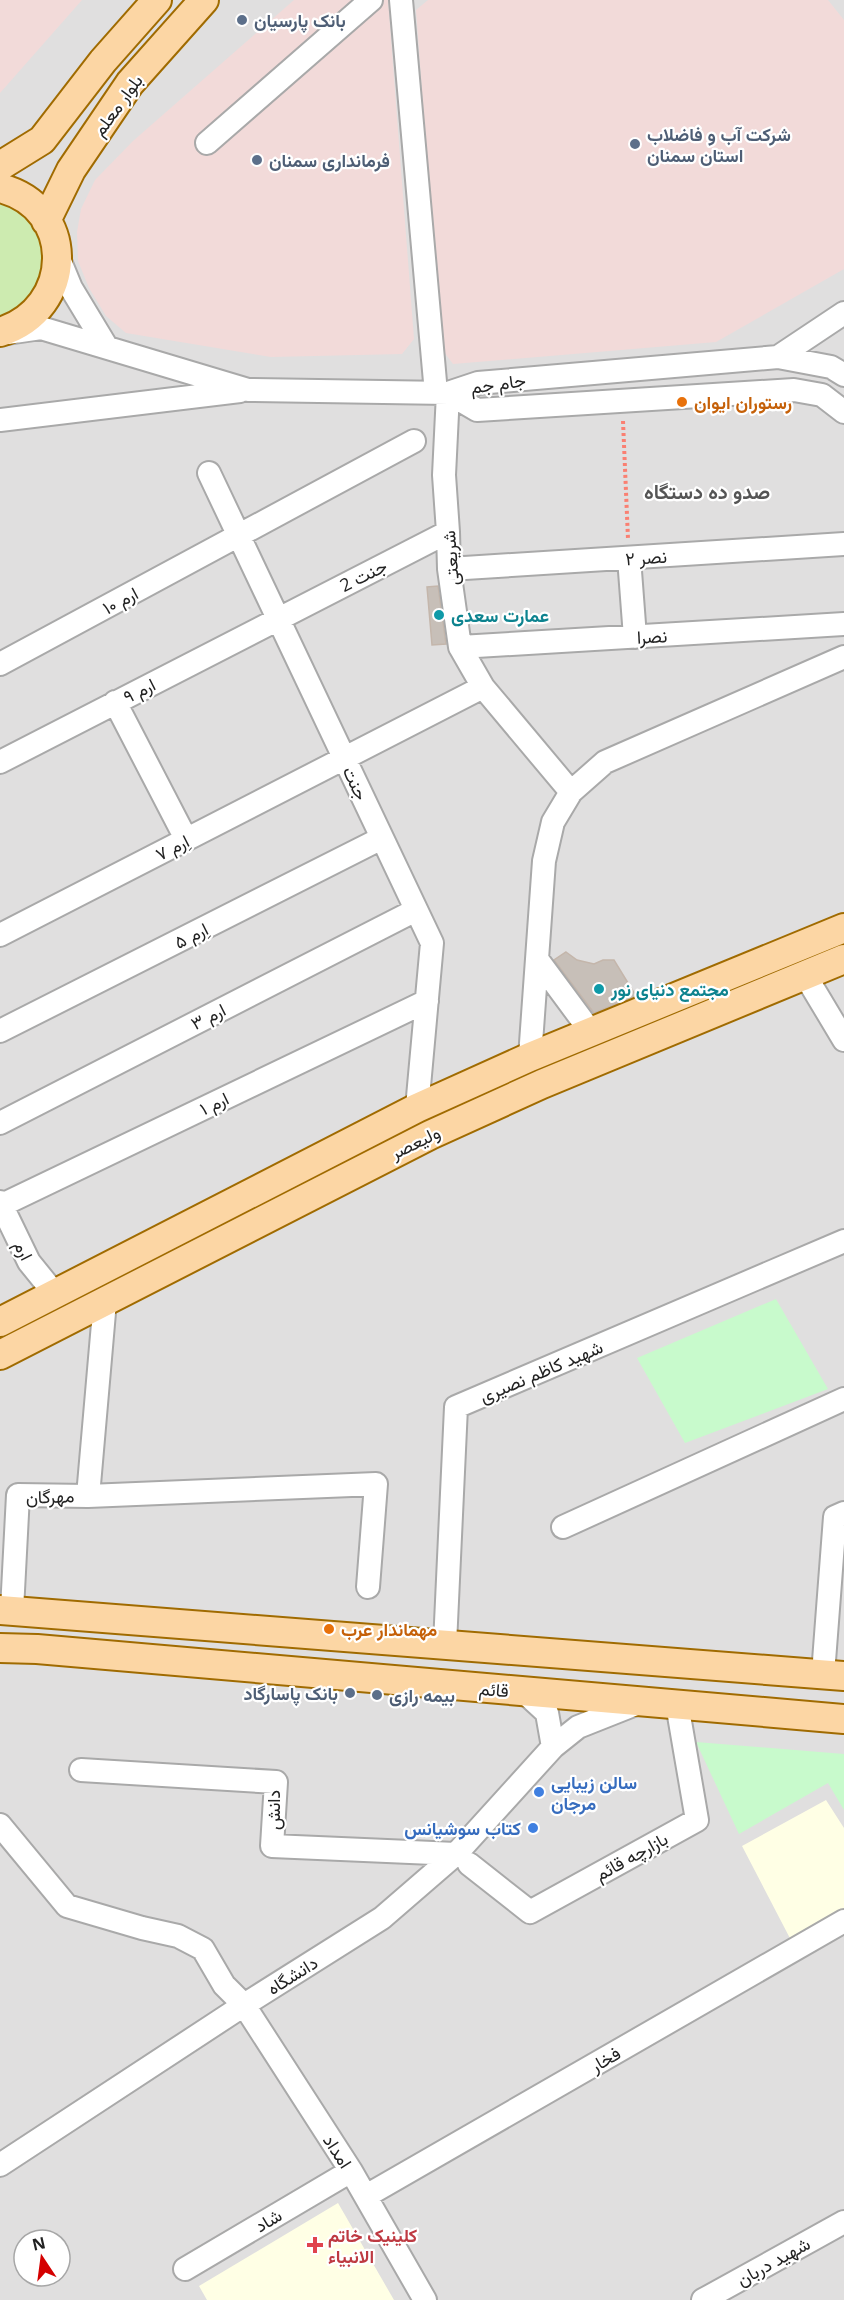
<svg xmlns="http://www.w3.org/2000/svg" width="844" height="2300" font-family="'Open Sans',Vazirmatn,sans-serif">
	<rect width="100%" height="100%" fill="#f2efe9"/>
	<!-- residential -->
	<path fill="#e0dfdf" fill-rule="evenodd" d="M0,0H844V2300H0ZM24,2240H60V2276H24Z"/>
	<!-- commercial -->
	<path fill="#f2dad9" d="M0,0H82L0,93Z
		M294,0H388L414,339L402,354L271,357L126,333L106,316L89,288L78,261L77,232L81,209L95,180L133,141Z
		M428,0H828L844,20V269L716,342L453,364L441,348L416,10Z"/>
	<!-- education -->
	<path fill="#ffffe5" d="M826,1800L844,1828V1916L794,1946L742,1846Z
		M338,2203L394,2300H207L199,2286Z"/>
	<!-- grass -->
	<path fill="#cdebb0" d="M0,202C8,206 19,209 25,215C60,246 43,305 0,317Z"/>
	<!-- park -->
	<path fill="#c8facc" d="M776,1299L828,1389L685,1443L637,1358Z
		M696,1742L844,1754V1810L828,1783L739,1834Z"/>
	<!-- building -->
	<path fill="#c7bfb8" stroke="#c4b6ab" stroke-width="1.5" d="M438,586L446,644L432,645L427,587Z
		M566,952L577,960L594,964L603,960H614L636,996L594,1013L554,960Z"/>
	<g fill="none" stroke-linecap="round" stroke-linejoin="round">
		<!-- minor casing -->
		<g stroke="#a9a9a9" stroke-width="26">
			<path id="minor" d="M401,0L436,393
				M207,143L371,0
				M57,254L71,288L106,346
				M7,333L41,328L248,390L448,393L478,383L778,357L831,367L844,375
				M778,357L844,313
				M448,393L444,475L448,532L449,569L460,647L483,687L571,792
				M448,393L477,410L794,390L822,395L844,412
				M0,420L240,391
				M209,473L432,943L417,1108
				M629,558L635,637
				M449,569L844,544
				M460,647L844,624
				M0,664L414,441
				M115,702L186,839
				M0,762L448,532
				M0,935L483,687
				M537,959L544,861L553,822L571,792L605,762L844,657
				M805,975L844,1040
				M0,1031L382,838
				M530,1057L537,959L591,1032
				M0,1123L416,910
				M0,1202L29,1262L55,1294
				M2,1205L427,1001
				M105,1301L88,1496L376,1484L368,1587
				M563,1527L844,1399
				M12,1610L18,1495L88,1496
				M445,1644L456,1407L844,1241
				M823,1674L835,1517L844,1513
				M523,1691L547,1713L553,1747L578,1727L641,1702
				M81,1770L276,1782L272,1846L456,1854
				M0,1825L67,1906L142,1928L178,1936L203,1949L224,1985L244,2005L351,2171L425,2300
				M469,1864L530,1912L697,1820L677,1704
				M0,2165L244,2005L382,1918L456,1854L553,1747
				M366,2196L844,1921
				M185,2269L351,2171
				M703,2300L844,2222"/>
		</g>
		<!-- major casing -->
		<g stroke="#a06b00" stroke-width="32">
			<path id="major" d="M0,166L42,140L103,61L157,0
				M0,188C77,207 75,309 0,332
				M46,221L71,170L130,83L204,0
				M0,1322L417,1108L530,1057L844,928
				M0,1355L430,1135L542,1084L844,959
				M0,1610L844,1676
				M0,1648L37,1649L844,1719"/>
		</g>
		<!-- path -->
		<path stroke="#fa8072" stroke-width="4" stroke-dasharray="3 3" stroke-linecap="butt" d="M623,421L628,539"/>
		<!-- minor -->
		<use href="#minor" stroke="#fff" stroke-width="22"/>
		<!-- major -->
		<use href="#major" stroke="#fcd6a4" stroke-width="28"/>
	</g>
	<!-- markers -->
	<g fill="#5c6f8a" stroke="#fff" stroke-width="2">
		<circle cx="242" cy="20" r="6"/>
		<circle cx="635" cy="144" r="6"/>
		<circle cx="257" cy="160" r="6"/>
		<circle cx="350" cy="1693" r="6"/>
		<circle cx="377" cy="1695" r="6"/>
	</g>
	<g fill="#e8710a" stroke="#fff" stroke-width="2">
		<circle cx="682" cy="402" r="6"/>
		<circle cx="329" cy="1629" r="6"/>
	</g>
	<g fill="#0f9aa8" stroke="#fff" stroke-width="2">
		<circle cx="439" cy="615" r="6"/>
		<circle cx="599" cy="989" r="6"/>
	</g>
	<g fill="#3f7fe0" stroke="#fff" stroke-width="2">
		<circle cx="539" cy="1792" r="6"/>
		<circle cx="533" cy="1828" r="6"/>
	</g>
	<path fill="#e0444e" stroke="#fff" stroke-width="2" d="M312 2236h6v6h6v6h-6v6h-6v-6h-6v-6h6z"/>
	<g text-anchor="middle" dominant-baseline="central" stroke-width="4.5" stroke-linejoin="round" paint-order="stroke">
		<!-- service labels -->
		<g font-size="18" font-weight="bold" fill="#4e5e75" stroke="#fff" text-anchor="start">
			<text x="254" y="20">بانک پارسیان</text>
			<text x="647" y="134">شرکت آب و فاضلاب<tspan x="647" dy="21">استان سمنان</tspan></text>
			<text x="269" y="160">فرمانداری سمنان</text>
			<text x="338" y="1693" text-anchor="end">بانک پاسارگاد</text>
			<text x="389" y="1695">بیمه رازی</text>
		</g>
		<!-- street labels -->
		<g font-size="18" fill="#222" stroke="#fff">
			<text transform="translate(117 105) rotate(-54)">بلوار معلم</text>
			<text transform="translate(498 383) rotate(-8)">جام جم</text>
			<text transform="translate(646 557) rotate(-4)">نصر ۲</text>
			<text transform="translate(450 558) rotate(-94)">شریعتی</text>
			<text transform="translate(363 575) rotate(-27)">جنت 2</text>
			<text transform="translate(120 600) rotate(-28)">ارم ۱۰</text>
			<text transform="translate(652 636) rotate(-3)">نصرا</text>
			<text transform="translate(139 690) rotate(-27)">ارم ۹</text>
			<text transform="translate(356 783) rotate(65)">جنت</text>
			<text transform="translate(172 847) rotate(-27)">اِرم ۷</text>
			<text transform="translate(191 935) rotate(-27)">اِرم ۵</text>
			<text transform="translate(208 1016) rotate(-27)">ارم ۳</text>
			<text transform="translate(214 1103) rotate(-26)">ارم ۱</text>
			<text transform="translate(415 1142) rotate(-26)">ولیعصر</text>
			<text transform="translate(24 1250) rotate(63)">ارم</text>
			<text transform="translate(541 1371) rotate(-23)">شهید کاظم نصیری</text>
			<text transform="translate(50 1496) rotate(-2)">مهرگان</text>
			<text transform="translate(494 1689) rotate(5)">قائم</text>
			<text transform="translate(273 1810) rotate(-90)">دانش</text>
			<text transform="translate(631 1856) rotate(-29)">بازارچه قائم</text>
			<text transform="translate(292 1975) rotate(-32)">دانشگاه</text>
			<text transform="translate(605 2059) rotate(-30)">فخار</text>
			<text transform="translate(338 2151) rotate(57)">امداد</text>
			<text transform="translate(268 2220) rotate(-31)">شاد</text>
			<text transform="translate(773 2261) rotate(-29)">شهید دربان</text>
		</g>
		<!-- food labels -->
		<g font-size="18" font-weight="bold" fill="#c56008" stroke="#fff" text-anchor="start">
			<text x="694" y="402">رستوران ایوان</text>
			<text x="341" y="1629">مهماندار عرب</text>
		</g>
		<!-- culture labels -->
		<g font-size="18" font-weight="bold" fill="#0d838f" stroke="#fff" text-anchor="start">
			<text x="451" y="615">عمارت سعدی</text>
			<text x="611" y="989">مجتمع دنیای نور</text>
		</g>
		<!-- shop labels -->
		<g font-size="18" font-weight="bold" fill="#366cbe" stroke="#fff" text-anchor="start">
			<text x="551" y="1782">سالن زیبایی<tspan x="551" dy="21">مرجان</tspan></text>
			<text x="521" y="1828" text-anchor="end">کتاب سوشیانس</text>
		</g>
		<!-- health labels -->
		<g font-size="18" font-weight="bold" fill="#be3a42" stroke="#fff" text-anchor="start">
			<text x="328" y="2235">کلینیک خاتم<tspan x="328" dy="21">الانبیاء</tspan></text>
		</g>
		<!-- neighbourhood labels -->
		<g font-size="20" font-weight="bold" fill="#555" stroke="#fff">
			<text x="707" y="491">صدو ده دستگاه</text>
		</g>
	</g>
	<!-- north arrow -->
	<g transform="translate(42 2258) rotate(347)"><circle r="28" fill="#ffffff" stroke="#a7a7a7" stroke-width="1.5"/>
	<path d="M0-4.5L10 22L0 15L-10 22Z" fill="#d40000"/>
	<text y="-9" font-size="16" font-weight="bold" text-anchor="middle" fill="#222222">N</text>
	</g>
</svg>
